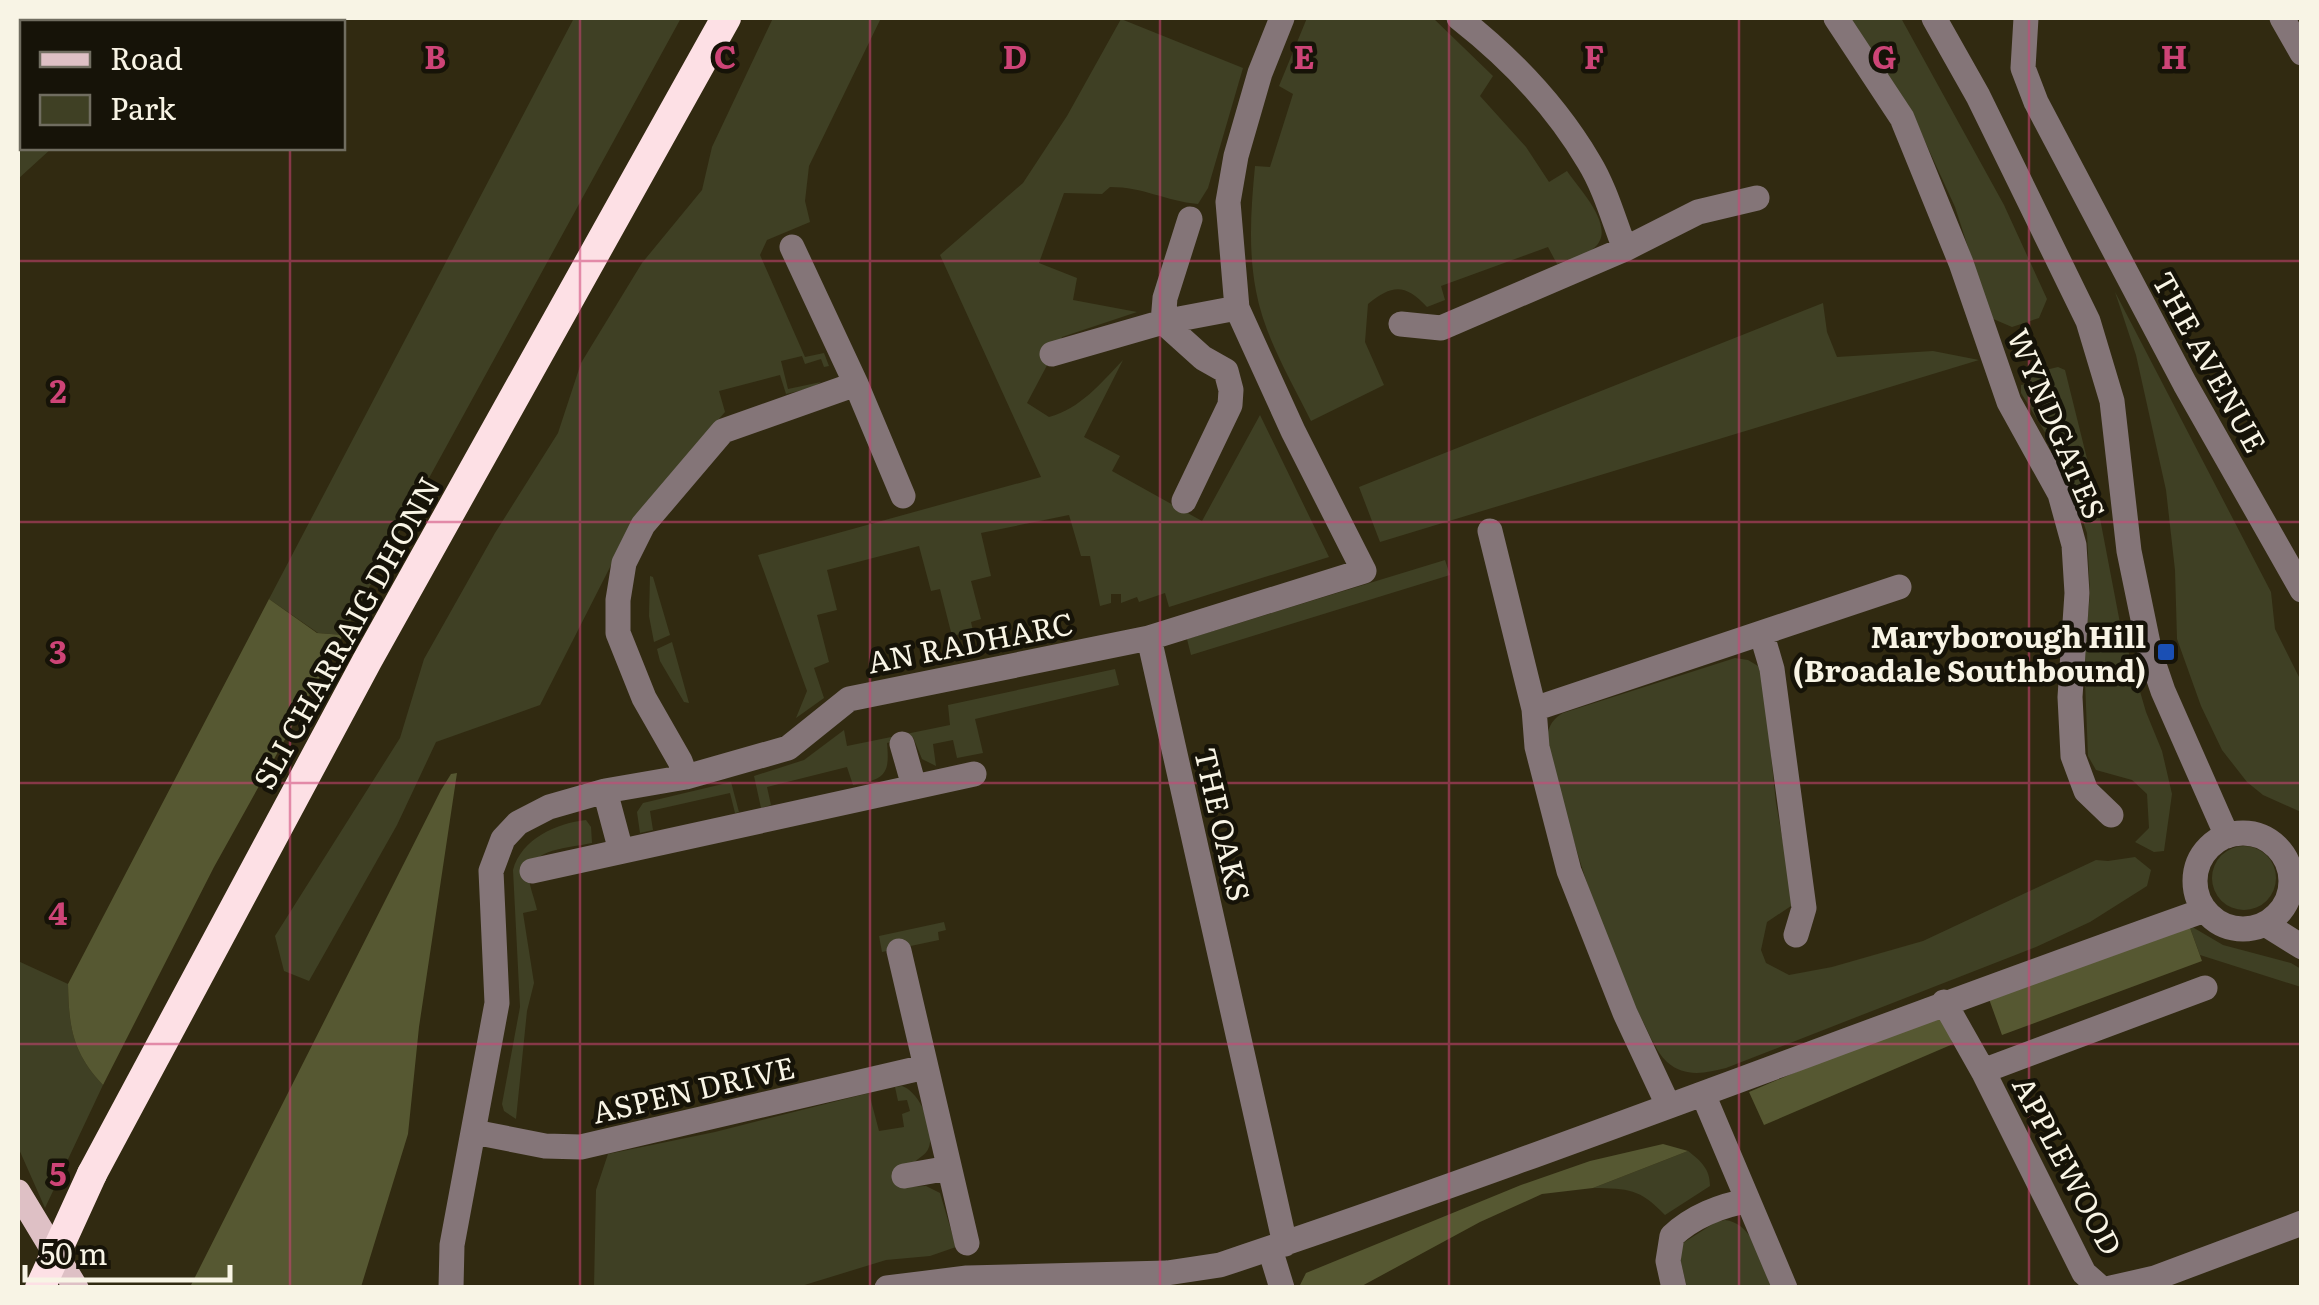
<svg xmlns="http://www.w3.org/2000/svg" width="2319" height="1305" font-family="Literata,serif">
	<rect width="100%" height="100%" fill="#312a11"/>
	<!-- green -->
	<path fill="#3f4024" d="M18,18H197L192,22H22V148H52L18,179Z
		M574,18H681L343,635L318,633L269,599Z
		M773,18H881L809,166L805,201L810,222L767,240L760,255L805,357L824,353L829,366L824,367L821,359L805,364L802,356L781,361L788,389L821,382L811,388L786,394L780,375L719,391L725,412L637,514L540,705L436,742L397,825L309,981L284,971L275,936L400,738L424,659L495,533L558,433L581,363L642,263L702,190L712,147Z
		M1307,18H1433L1493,76L1480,96L1526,147L1549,182L1567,171C1579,189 1618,228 1594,248C1585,256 1568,260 1557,264L1548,247L1441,286L1445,300L1427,307C1405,284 1393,284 1368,304L1365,342L1384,385L1311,421C1291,380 1264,336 1256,291C1248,249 1251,208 1255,166L1270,167L1293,94L1279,86Z
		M1849,18H1901L2004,205L2047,299L2039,318L2012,327L1991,318L1955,207L1912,113Z
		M1121,19L1243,68L1208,188L1198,204C1165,201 1144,187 1110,187L1102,194L1064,193L1039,263L1077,278L1073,300L1137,312L1062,337L1027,403L1049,417C1081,408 1100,384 1123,360L1084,437L1120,456L1112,471L1202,521L1260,415L1329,557L1169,607L1165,593L1139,602L1137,597L1121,603V594H1111V603L1100,606L1090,556H1081L1069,515L981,533L991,576L971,581L981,619L971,622L973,631L952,636L940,589L931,591L919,546L827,570L837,610L817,615L829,662L814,668L824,698L796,718L807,691L758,555L1041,477L940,255L1023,183L1067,116Z
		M2115,292L2271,592L2275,629L2301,681V812L2263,795L2247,782L2222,750L2201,706L2177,639L2175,570L2166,490L2136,355Z
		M1823,303L1827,332L1837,357L1933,351L1979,360L1380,542L1359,487Z
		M2058,367L2065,370L2094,487L2120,623L2146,712L2162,751L2172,794L2164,851L2154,852L2135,842L2149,828L2147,794L2132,780L2096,770L2088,756L2084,656L2090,594L2087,533L2062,460L2021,393V385L2027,384L2033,373Z
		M1445,560L1450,575L1191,655L1187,639Z
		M650,576L653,577L670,635L654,642L649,616Z
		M672,642L689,703L684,702L660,661L657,649Z
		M1735,658L1748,660L1758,666L1763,680L1776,803L1794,904L1767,922L1761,950L1766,963L1789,975L1832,967L1923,941L2096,860L2108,861L2135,857L2151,870L2147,886L2090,922L2036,947L1726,1068C1706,1073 1685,1078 1667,1062C1655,1051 1648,1030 1640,1016C1598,930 1572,838 1547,746C1547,731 1549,721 1563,713Z
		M1115,669L1119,685L975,719L983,753L957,758L953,740L933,744L936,766L922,759L913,737L887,743C890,775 885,779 853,785L847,767L767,787L771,805L761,808L754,776L804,760L844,730L847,746L950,725L948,705Z
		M731,782L739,812L735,813L730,793L650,811L653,830L640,833L637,812L643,803Z
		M586,820L591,827L592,843C570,848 526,848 529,879C530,888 535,900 537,910L523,913L534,983L527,1011L516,1119L504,1111L502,1104L520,1007L513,870C521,839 557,823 586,820Z
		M2212 878a32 32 0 1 1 64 0a32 32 0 1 1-64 0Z
		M944,922L946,930L938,932L939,940L882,952L879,936Z
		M2189,925L2223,945L2291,963L2301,969V987L2200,955Z
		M18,961L68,984C69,1027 72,1052 103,1085L45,1208L18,1147Z
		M902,1086C920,1092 935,1128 929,1147C926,1156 918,1157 913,1164C909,1169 908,1180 906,1187L926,1186L940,1193L956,1247L930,1256L886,1260L798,1287L594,1288L596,1190L608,1154L715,1132L869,1093L879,1131L904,1127L902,1114L910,1111L907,1100L898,1101L895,1087Z
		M1688,1151C1701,1161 1710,1169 1710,1186L1665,1215C1639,1188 1629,1189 1593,1188Z
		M1725,1220C1755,1224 1761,1263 1771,1287L1687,1288L1680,1258L1683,1243L1716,1222Z"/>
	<!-- forest -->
	<path fill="#565832" d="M269,599L317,633L343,635L214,867L103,1085C72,1052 69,1027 68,984Z
		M457,773L419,1027L408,1134L361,1287H190L441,790L451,774Z
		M2189,925L2202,961L2002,1035L1989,999Z
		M1940,1011L1953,1044L1764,1125L1749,1092Z
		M1663,1144L1688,1151L1593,1188L1542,1194L1480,1222L1360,1287H1299L1306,1273L1521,1185L1590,1161Z"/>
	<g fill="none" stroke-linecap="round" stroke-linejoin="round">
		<!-- minor -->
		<path stroke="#847578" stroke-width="25" d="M1459,18C1510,58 1556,106 1589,162C1605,188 1614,221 1625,249
			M1836,18L1902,118L1961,263L2009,402L2060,494L2074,545L2077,593L2070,697L2073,756L2086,791L2111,815
			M1934,18L1978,96L2088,321L2112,401L2129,551L2150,653L2163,691L2227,836
			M2026,18L2023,68L2036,102L2185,384L2302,590
			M2282,18L2302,53
			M792,247L856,384L903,496
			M1401,324L1441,328L1625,249L1698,212L1757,198
			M1052,354L1163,322L1237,308
			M1184,501L1230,405L1231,390L1226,371L1203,358L1163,322L1165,298L1190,219
			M1490,531L1534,709L1537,747L1569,871L1625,1013L1668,1105
			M1762,635L1772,669L1804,908L1796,935
			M1149,638L1285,1244
			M1534,709L1899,587
			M902,744L914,786
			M686,777L680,761L644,698L618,633V600L624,563L643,525L723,431L856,384
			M605,791L621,851
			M2195 881a48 48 0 1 1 96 0a48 48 0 1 1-96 0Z
			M532,871L974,774
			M2265,924L2302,947
			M899,951L967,1243
			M1944,1002L1983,1071L2084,1273L2101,1288
			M1983,1071L2205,988
			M1703,1094L1785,1288
			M474,1132L545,1146L581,1147L925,1067
			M904,1176L949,1168
			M1270,1249L1282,1288
			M451,1288L452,1245L497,1003L491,871L503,839L518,823L549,807L605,791L686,777L788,748L849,699L1149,638L1364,571L1293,431L1237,308L1228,202L1236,156L1260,73L1282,18
			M887,1288L967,1278L1167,1273L1220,1265C1551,1155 1876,1026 2205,910
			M1674,1288L1668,1261L1672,1236C1692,1217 1721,1205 1748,1201
			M2111,1288L2155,1278L2302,1223"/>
		<!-- major -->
		<path stroke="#dec0c5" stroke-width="25" d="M18,1192L76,1288"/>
		<!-- highway -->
		<path stroke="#fde0e5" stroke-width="30" d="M92,1174L367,661L726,18"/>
		<!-- highway-bridge -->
		<path stroke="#fde0e5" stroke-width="30" d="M40,1288L92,1174"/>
	</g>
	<!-- grid -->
	<path fill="none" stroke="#cd4477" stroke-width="2.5" stroke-opacity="0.55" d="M290,18V22M580,18V1288M870,18V1288M1160,18V1288M1449,18V1288M1739,18V1288M2029,18V1288M290,148V1288M18,261H2302M18,522H2302M18,783H2302M18,1044H2302"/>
	<!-- markers -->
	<rect fill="#1a4fb4" stroke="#161308" stroke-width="4" x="2156" y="642" width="20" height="20" rx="5"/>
	<g text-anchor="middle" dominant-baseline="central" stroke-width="9" stroke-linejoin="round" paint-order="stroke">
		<!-- street labels -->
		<g font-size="30" fill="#f8f4e5" stroke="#161308">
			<text transform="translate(2211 361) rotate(61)">THE AVENUE</text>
			<text transform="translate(2058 423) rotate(67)">WYNDGATES</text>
			<text transform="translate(345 632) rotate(-61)">SLI CHARRAIG DHONN</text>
			<text transform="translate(970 641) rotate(-11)">AN RADHARC</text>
			<text transform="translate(1224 824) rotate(77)">THE OAKS</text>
			<text transform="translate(693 1088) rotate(-13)">ASPEN DRIVE</text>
			<text transform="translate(2069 1165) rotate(62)">APPLEWOOD</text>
		</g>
		<!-- poi labels -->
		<g font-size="30" font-weight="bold" fill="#f8f4e5" stroke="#161308" text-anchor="end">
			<text x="2146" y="635">Maryborough Hill<tspan x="2146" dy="34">(Broadale Southbound)</tspan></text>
		</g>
	</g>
	<g font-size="32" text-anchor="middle" font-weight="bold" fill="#cd4477" stroke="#161308" stroke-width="9" stroke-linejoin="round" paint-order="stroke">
		<text x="435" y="69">B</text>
		<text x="725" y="69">C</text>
		<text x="1015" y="69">D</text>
		<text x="1304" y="69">E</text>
		<text x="1594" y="69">F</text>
		<text x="1884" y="69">G</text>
		<text x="2174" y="69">H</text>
		<text x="58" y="403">2</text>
		<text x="58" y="664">3</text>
		<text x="58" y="925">4</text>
		<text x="58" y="1186">5</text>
	</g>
	<!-- border -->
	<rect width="2319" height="1305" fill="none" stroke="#f8f4e5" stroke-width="40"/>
	<!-- legend -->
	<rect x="20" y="20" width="325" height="130" fill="#161308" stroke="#706d60" stroke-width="2.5"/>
	<rect x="40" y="52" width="50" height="15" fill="#dec0c5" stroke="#706d60" stroke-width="2.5"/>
	<text x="110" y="70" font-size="30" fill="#f8f4e5">Road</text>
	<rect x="40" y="95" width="50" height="30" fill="#3f4024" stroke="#706d60" stroke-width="2.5"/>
	<text x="110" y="120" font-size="30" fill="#f8f4e5">Park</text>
	<!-- scale -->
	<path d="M25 1265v15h205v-15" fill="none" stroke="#f8f4e5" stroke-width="5"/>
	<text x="40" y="1265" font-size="30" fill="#f8f4e5" stroke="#161308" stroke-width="8" paint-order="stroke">50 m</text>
</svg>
